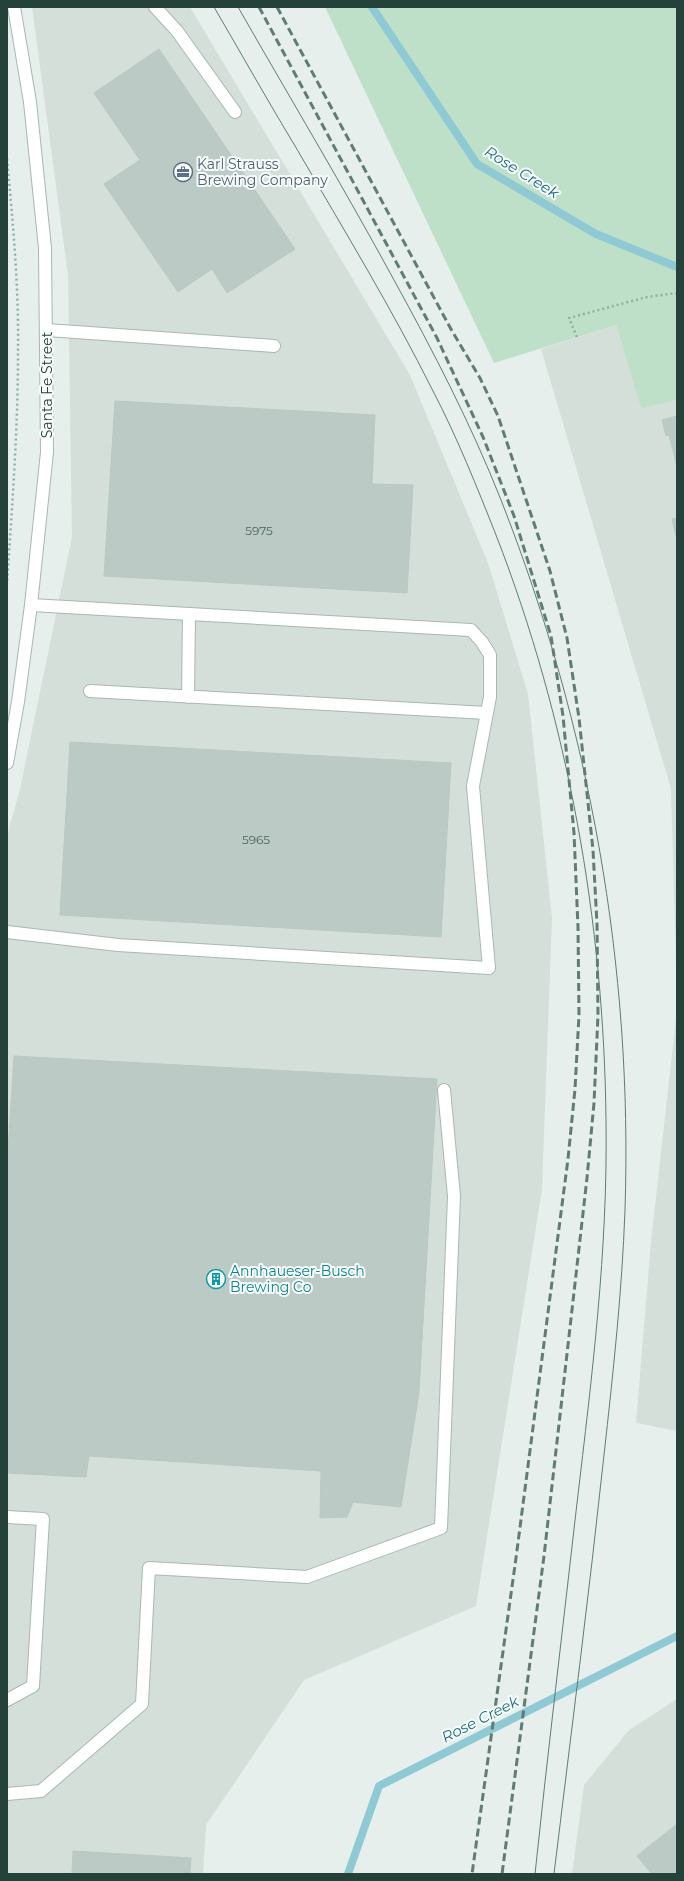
<svg xmlns="http://www.w3.org/2000/svg" width="684" height="1881" font-family="Montserrat,sans-serif">
	<rect width="100%" height="100%" fill="#e6efeb"/>
	<!-- built -->
	<path fill="#d4dfda" d="M32,7H190L410,375L488,563L528,694L552,918L542,1189L476,1606L304,1680L206,1825L203,1874H7V836L20,789L72,537L68,275Z
		M616,325L641,407L677,400V1001L671,789L541,349Z
		M677,1010V1431L636,1423L651,1242Z
		M677,1699V1874H572L584,1785L629,1730Z"/>
	<!-- green -->
	<path fill="#bfe0c8" d="M325,7H677V400L641,408L616,325L494,363Z"/>
	<g fill="none" stroke-linecap="round" stroke-linejoin="round">
		<!-- stream -->
		<path stroke="#8ec9d4" stroke-width="8" d="M372,7L477,164L596,234L677,267
			M348,1874L379,1786L677,1636"/>
	</g>
	<!-- building -->
	<path fill="#bbcac4" stroke="#b8c9c2" d="M159,49L295,249L227,293L212,269L178,292L104,184L140,160L94,93Z
		M115,401L375,415L372,484L413,485L407,593L104,576Z
		M677,416V466L669,435L666,436L662,420Z
		M677,518V535L676,536L672,519Z
		M70,742L451,763L441,937L60,915Z
		M14,1056L437,1079L419,1392L401,1507L353,1502L347,1517L320,1518L321,1471L89,1456L86,1477L7,1473V1167Z
		M677,1824V1874H652L637,1856Z
		M73,1851L191,1858L190,1874H72Z"/>
	<g fill="none" stroke-linecap="round" stroke-linejoin="round">
		<!-- service casing -->
		<g stroke="#a8b8b2" stroke-width="14">
			<path id="service" d="M155,7L177,31L235,112
				M47,330L274,346
				M90,691L487,713
				M188,697L189,614
				M7,932L118,945L489,968L473,786L490,697V655L482,642L471,630L31,605
				M7,1517L43,1519L33,1686L7,1700
				M7,1794L41,1791L142,1704L149,1568L307,1577L441,1528L454,1196L444,1090"/>
		</g>
		<!-- tertiary casing -->
		<g stroke="#a8b8b2" stroke-width="14">
			<path id="tertiary" d="M7,763L18,702L31,605L47,452L45,248L30,102L14,7"/>
		</g>
		<!-- path -->
		<path stroke="#86b3a5" stroke-width="2.5" stroke-dasharray="2 3" stroke-linecap="butt" d="M7,159C13,223 19,289 18,353C18,430 12,507 7,584
			M577,337L569,318L647,297L677,293"/>
		<!-- service -->
		<use href="#service" stroke="#fff" stroke-width="12"/>
		<!-- tertiary -->
		<use href="#tertiary" stroke="#fff" stroke-width="12"/>
		<!-- tram -->
		<path stroke="#5f7d75" stroke-width="1" d="M214,7C242,55 269,103 298,151C344,230 392,309 433,391C457,437 477,487 496,535C568,720 604,922 606,1121C608,1249 592,1376 577,1503C563,1627 548,1750 535,1874
			M238,7C290,98 344,188 394,280C433,351 471,424 501,500C590,726 633,968 625,1210C622,1292 613,1374 604,1455C589,1595 571,1734 554,1874"/>
		<!-- rail -->
		<path stroke="#5f7d75" stroke-width="3" stroke-dasharray="8 4" stroke-linecap="butt" d="M259,7L437,338L483,437L514,516L551,636L563,716L574,833L578,927L579,1015L575,1089L568,1159L516,1558L472,1874
			M277,7L452,331L480,378L498,416L550,571L567,638L579,718L593,850L597,924L598,1015L594,1103L587,1178L544,1556L502,1874"/>
	</g>
	<!-- icons -->
	<defs>
		<g id="office-ring" transform="scale(1)"><circle r="9.5" fill="#f7fbf9" stroke="#5c6f8a" stroke-width="1.5"/><path d="M-6-3h4V-5.5h4V-3h4V5H-6ZM-1-4.5V-3h2v-1.5ZM-6 0V1H6V0Z" fill="#5c6f8a"/></g>
		<g id="building-ring" transform="scale(1)"><circle r="9.5" fill="#f7fbf9" stroke="#0f9aa8" stroke-width="1.5"/><path d="M-4-6H4V6H1V3H-1V6H-4ZM-2.5-4.3h1.7v1.8h-1.7ZM.8-4.3h1.7v1.8H.8ZM-2.5-1h1.7V.8h-1.7ZM.8-1h1.7V.8H.8Z" fill="#0f9aa8"/></g>
	</defs>
	<g fill-rule="evenodd">
		<use href="#office-ring" x="183" y="172"/>
		<use href="#building-ring" x="216" y="1279"/>
	</g>
	<g text-anchor="middle" dominant-baseline="central" stroke-width="4" stroke-linejoin="round" paint-order="stroke">
		<!-- number labels -->
		<g font-size="12" fill="#4a645c">
			<text x="259" y="530">5975</text>
			<text x="256" y="839">5965</text>
		</g>
		<!-- service labels -->
		<g font-size="14" fill="#4e5e75" stroke="#f7fbf9" text-anchor="start">
			<text x="197" y="164">Karl Strauss<tspan x="197" dy="16">Brewing Company</tspan></text>
		</g>
		<!-- street labels -->
		<g font-size="14" fill="#24423a" stroke="#f7fbf9">
			<text transform="translate(47 385) rotate(-90)">Santa Fe Street</text>
		</g>
		<!-- culture labels -->
		<g font-size="14" fill="#0d838f" stroke="#f7fbf9" text-anchor="start">
			<text x="230" y="1271">Annhaueser-Busch<tspan x="230" dy="16">Brewing Co</tspan></text>
		</g>
		<!-- water labels -->
		<g font-size="15" font-style="italic" fill="#1c6f80" stroke="#f7fbf9">
			<text transform="translate(522 172) rotate(32)">Rose Creek</text>
			<text transform="translate(480 1719) rotate(-27)">Rose Creek</text>
		</g>
	</g>
	<!-- border -->
	<rect width="684" height="1881" fill="none" stroke="#24423a" stroke-width="16"/>
</svg>
